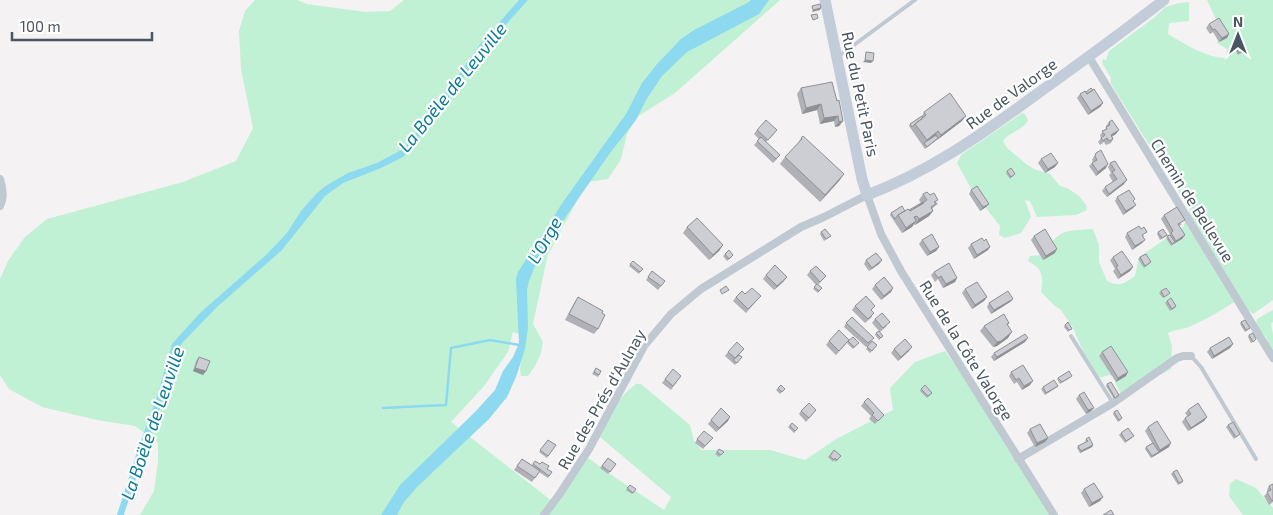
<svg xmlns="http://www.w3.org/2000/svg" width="1273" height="515" font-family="'Exo 2',sans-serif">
	<rect width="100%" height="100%" fill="#f4f2f2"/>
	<!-- green -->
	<path fill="#c1f1d4" d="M255,0H297L307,4L365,12L390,11L404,0H780L675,93L637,117L627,134L621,159L608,179L587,182L548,255L546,263L533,324L543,342L541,353L535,366L528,376H521C517,360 529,352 520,334L513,332L508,352L484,386L451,422L557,505L587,457L613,476L664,510L671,497L600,437C604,431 605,425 608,419C614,404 623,394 636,384H641L690,425L694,441L701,450H770L805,460L836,439L893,410L890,388L915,362L945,351L962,374L1050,515H140L154,491L158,462V443L135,426L97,420L42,407L9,389L0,375V279L8,261L25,237L47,219L183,182L236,161L253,128L241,69L239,31L245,11Z
		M1207,0H1273V300L1253,314L1247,309L1240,298C1224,309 1209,318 1191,326C1183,330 1178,328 1168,333L1172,346L1171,369L1160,375L1147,377L1121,394L1115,383L1116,378L1110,375L1098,378L1088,363L1073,328L1061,310L1055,306L1041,292C1043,276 1044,270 1028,261L1030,256L1042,255C1060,229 1063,231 1093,229L1099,245V262L1107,281C1120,287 1124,284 1135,276L1139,257L1183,227L1190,210L1111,84V78L1102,63L1103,59L1106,60L1109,51L1155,17L1165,7L1179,3L1189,2V21L1169,23L1168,34C1187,45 1204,57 1226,58L1227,49L1217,43L1221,30Z
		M1022,113L1025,114L1028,120C1024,130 1009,132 1003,141L1007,148L1026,164L1034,169L1050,174L1060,186L1069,189L1079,196L1086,205L1087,210L1076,215L1037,217L1030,201L1025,200L1031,217L1021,233L1005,238L999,235L1000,226L972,190L957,163L961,155Z
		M1273,310V322L1271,324L1273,334V355L1270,350L1266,337L1256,326L1257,319Z
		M1236,479L1256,488L1273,508V515H1243L1229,496L1230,484Z"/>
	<!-- water -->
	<path fill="#8dd9ef" d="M519,0H528L484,49L411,149L403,157L381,168L343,183L325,196L282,250L217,307L182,343L174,361L163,400L125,511L124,515H117L138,449L157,397L172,344L200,313L266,255L287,233L301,211L317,193L327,185L348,173L377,163L403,149L421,128L481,43Z
		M751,0H769L759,14L687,52L662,76L646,100L636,120L610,153L558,228L535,266L529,281L527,290L528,327L525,349L516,377L507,397L489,419L417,487L404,502L397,515H381L400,485L476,411L495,390L503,371L513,357L519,343L516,279L518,272L563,202L626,114L642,83L657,64L681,39L694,30L749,2Z"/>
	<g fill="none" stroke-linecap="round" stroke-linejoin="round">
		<!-- stream -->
		<path stroke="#8dd9ef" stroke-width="2.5" d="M383,408L446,405L451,348L490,340L519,345"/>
		<!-- lane -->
		<path stroke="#c0c9d1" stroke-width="4" d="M839,56L915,0
			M1071,336L1113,403
			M1191,356L1201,367L1256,459"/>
		<!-- street -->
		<path stroke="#c0c9d1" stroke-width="8" d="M1089,57L1273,358
			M0,179C3,188 4,198 0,206
			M1018,459L1113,403L1177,358L1183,356H1191
			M544,515L559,495L589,449L644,346L671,314L701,289L801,227L824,217L867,195L881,234L901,271L1054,515"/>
		<!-- secondary -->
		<path stroke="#c2cdd9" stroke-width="11" d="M825,0L862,179L867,195C928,172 978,137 1030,99C1075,67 1120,34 1164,0"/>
	</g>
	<!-- wall -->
	<path fill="#afb1b6" d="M1209,24L1229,34L1227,38L1219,42L1213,32L1210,34L1206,28Z
		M1233,43L1244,50L1243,52L1238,55L1232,45Z
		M801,88L837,101L843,121L839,126L835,127L834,121L820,124L817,110L802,114L797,94Z
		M1080,94L1103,103L1100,107L1088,115L1077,98Z
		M924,112L962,121L925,149L909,126L910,124L922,116Z
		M1109,122L1116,134L1112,136L1113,139L1111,143L1106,145L1104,142L1100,145L1098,142L1101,138L1100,135L1107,127L1106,126Z
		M757,130L774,134L766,142L777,159L773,163L754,145L759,139L754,134Z
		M801,138L844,174L839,181L820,202L780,164L785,157L796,146Z
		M1096,153L1106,168L1096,176L1089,166L1093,162L1092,160Z
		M1041,159L1055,167L1045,173L1038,163Z
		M1110,163L1124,184L1107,197L1102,191L1105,187L1113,182L1109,175L1111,173L1108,167Z
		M1007,171L1015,174L1010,179L1006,173Z
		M971,190L986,207L980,211L969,194Z
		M923,194L930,195L938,204L935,206L932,209L933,211L929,216L915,225L914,224L912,227L902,233L890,215L891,213L909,210L921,203L919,200Z
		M1117,197L1134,201L1133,208L1123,215L1115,201Z
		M1164,215L1182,224L1179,226L1185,235L1182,239L1171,246L1166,238L1170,234L1161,219Z
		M687,227L723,245L719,251L709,260L683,233Z
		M821,232L831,236L824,241L820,234Z
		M1158,232L1167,235L1165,237L1160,240L1157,234Z
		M1127,233L1144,235L1143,236L1142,243L1132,250L1125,237Z
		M1034,236L1055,253L1043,260L1031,240Z
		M922,240L939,247L936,251L927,256L919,244Z
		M984,241L990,247L988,250L974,259L968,248L971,244Z
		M725,254L732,257L727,261L723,256Z
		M1113,257L1133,267L1130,271L1118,279L1113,271L1115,269L1110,260Z
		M1140,257L1151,262L1149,264L1144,268L1138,259Z
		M866,260H882L879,264L869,271L864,264Z
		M633,261L641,270L639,274L629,266Z
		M652,271L665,281L658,290L646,280Z
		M810,271L826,276L818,285L822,288L818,293L813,289L816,285L807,275Z
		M934,272L957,278L955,282L943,288L938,279L935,282L931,275Z
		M766,275L784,281L774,290L763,279Z
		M875,285L893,288L891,292L881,300L872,289Z
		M965,289L987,297L984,301L972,309L962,293Z
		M1161,291L1168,295L1163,298L1159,293Z
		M745,294L761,296L746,313L733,301L736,297Z
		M578,297L602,313L598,329L594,334L565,320L574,303Z
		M1013,299L1010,302L991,314L987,307L989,303Z
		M1167,301L1176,306L1175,308L1170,311L1165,303Z
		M855,306L872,310V317L865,323L852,310Z
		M875,319L887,326L880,332L872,323Z
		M1241,322L1250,328L1248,330L1245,332L1240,324Z
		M846,323L871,342L866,347L844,327Z
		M1009,323L1008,325V338L997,346L993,347L980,331L984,326Z
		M1065,325L1070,330L1068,332L1064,327Z
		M876,333L883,336L879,340L875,335Z
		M1249,335L1255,341L1251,343L1248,337Z
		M829,341L846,344L836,355L826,345Z
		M848,341L857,345L853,349L847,343Z
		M872,341L877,345L870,353L866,349Z
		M1025,342L994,361L991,357L994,353Z
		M1233,344L1230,348L1212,359L1207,352L1210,348Z
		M744,349L739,355L742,357L735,365L725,356L728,352Z
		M894,349L909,351L898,361L891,353Z
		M1102,352L1126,376L1116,382L1099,356Z
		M199,357L206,371L203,375L193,371L196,361Z
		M596,368L601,371L598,377L592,374Z
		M1011,372L1030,385L1022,390L1017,382L1014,384L1009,376Z
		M681,376L671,390L662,383L665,379Z
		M1058,378H1070L1060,384L1057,379Z
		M1107,384L1119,395L1118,397L1114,399L1106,386Z
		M1058,386L1056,388L1045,395L1041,389L1043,387Z
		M778,388L785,389L780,394L776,390Z
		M603,389L609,401L608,403L599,398Z
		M921,389L932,393L927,398L920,391Z
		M1079,395L1091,411L1086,414L1076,399Z
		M864,402L884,415L875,424L869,419L871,416L861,406Z
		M816,410L806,422L799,414L801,411Z
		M1188,410L1207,417L1204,421L1188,431L1182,422L1185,418L1188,417L1185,413Z
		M1114,412L1121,420L1118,422L1113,414Z
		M711,420L728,421L716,432L708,424Z
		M792,423L798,428L794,433L788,427Z
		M1228,425L1240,434L1234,439L1226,427Z
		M1148,427L1169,447L1151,458L1145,449L1146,447L1152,443L1145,431Z
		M1030,429L1048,438L1045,442L1035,447L1027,433Z
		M1121,433L1132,438L1125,443L1119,435Z
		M697,439L710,441L703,449L695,443Z
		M1086,439L1093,445L1092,447L1080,453L1077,448L1078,446L1086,442L1085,441Z
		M548,440L556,445L547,458L539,452Z
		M719,449L724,452L719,457L715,454Z
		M834,450L841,456L836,462L834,460L833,462L828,457Z
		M608,458L616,464L608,474L600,468Z
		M522,459L532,465L535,461L552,472L548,478L539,472L532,482L514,470Z
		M1173,472L1183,481L1182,483L1178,485L1171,474Z
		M1273,484V502L1269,505L1264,496L1268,492L1267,490L1269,486Z
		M630,485L636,489L632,494L626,490Z
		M1084,489L1100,501L1089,507L1081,493Z"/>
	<!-- shaded-wall -->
	<path fill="#8f9094" d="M821,8L820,10L812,12L813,10Z
		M1229,34L1227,38L1219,42L1222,38Z
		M865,60L873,61L871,63L863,62Z
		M1103,103L1100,107L1088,115L1091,111Z
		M821,104L817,110L802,114L806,108Z
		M838,116L834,121L820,124L824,118Z
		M966,116L962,121L937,140L941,135Z
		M843,121L839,126L835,127L839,122Z
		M1119,130L1116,134L1108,139L1111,135Z
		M938,131L934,137L924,144L927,140Z
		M1058,163L1055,167L1045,173L1048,169Z
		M1108,164L1106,168L1096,176L1098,172Z
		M844,174L839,181L820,202L825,195Z
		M1127,180L1124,184L1107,197L1109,194Z
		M989,204L986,207L980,211L983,207Z
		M1136,205L1133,208L1123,215L1126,211Z
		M933,211L929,216L915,225L919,219Z
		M916,221L912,227L902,233L906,228Z
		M1185,235L1182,239L1173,244L1176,241Z
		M1145,240L1142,243L1132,250L1135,246Z
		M723,245L719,251L709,260L713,255Z
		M939,247L936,251L927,256L930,252Z
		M990,247L988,250L974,259L977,255Z
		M1057,249L1055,253L1043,260L1046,256Z
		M882,260L879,264L869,271L872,268Z
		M1133,267L1130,271L1118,279L1121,275Z
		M787,277L784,281L774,290L777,286Z
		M957,278L955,282L943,288L946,284Z
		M893,288L891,292L881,300L884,296Z
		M987,297L984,301L972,309L975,305Z
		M1013,299L1010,302L991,314L994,310Z
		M1012,332L1008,338L997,346L993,347L997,342Z
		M1028,338L1025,342L994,361L997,357Z
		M1233,344L1230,348L1212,359L1214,356Z
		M912,347L909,351L898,361L901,357Z
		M195,368L206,371L203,375L193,371Z
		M1128,372L1126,376L1116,382L1118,378Z
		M1033,381L1030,385L1022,390L1024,386Z
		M1094,408L1091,411L1086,414L1088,410Z
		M730,417L728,421L716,432L719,428Z
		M1207,417L1204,421L1188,431L1191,428Z
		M1048,438L1045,442L1035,447L1037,443Z
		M1171,443L1169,447L1151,458L1160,450Z
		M1093,445L1092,447L1080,453L1081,451Z
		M1103,497L1100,501L1089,507L1092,503Z"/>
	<!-- building -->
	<path fill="#ccced4" stroke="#8f9094" d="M820,4L821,8L813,10L812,6Z
		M817,14L818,18L813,20L811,15Z
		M1219,18L1229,34L1222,38L1215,29L1213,30L1209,24Z
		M1238,40L1244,50L1239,53L1233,43Z
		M866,52L874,53L873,61L865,60Z
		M832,82L837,101L839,100L843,121L839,122L838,116L824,118L821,104L806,108L801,88Z
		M1091,88L1093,90L1087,94L1086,92Z
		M1094,89L1103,103L1091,111L1080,94L1085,91L1087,94Z
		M950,93L966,116L941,135L938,131L927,140L915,124L926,115L924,112Z
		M922,116L923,118L915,124L912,127L910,124Z
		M766,120L777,130L768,140L757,130Z
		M1112,120L1119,130L1111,135L1113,139L1109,141L1107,138L1103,141L1101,138L1105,135L1102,131L1107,129L1106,127L1110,125L1109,122Z
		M936,135L938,138L927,147L924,143Z
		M803,136L844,174L825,195L785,157L802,139L801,138Z
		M761,137L780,155L776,159L757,141Z
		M1101,150L1108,164L1098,172L1092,163L1097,160L1095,156L1096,153Z
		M1051,153L1058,163L1048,169L1041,159Z
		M1115,161L1127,180L1109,194L1105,187L1117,179L1112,172L1115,170L1110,163Z
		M1011,168L1015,174L1011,177L1007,171Z
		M977,186L989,204L983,207L971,190Z
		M1129,190L1135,199L1133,201L1136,205L1126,211L1117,197Z
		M927,192L930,195L934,193L938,200L934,202L936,204L931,207L933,211L919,219L917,216L914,217L916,221L906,228L898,215L908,209L910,211L927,200L923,194Z
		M923,202L924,203L910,211L909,210Z
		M902,206L905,211L898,215L895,219L891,213Z
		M1177,207L1185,220L1178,224L1185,235L1176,241L1171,233L1173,231L1164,215Z
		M697,218L723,245L713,255L687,227Z
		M1139,226L1141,229L1144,227L1147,232L1142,235L1145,240L1135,246L1127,233Z
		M825,229L831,236L826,239L821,232Z
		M1045,229L1057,249L1046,256L1034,236Z
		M1163,229L1167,235L1162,238L1158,232Z
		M932,234L939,247L930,252L922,240Z
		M1170,235L1175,242L1172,244L1167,236Z
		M982,238L984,241L986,239L990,247L977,255L971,244Z
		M729,250L733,255L729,259L725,254Z
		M1122,251L1133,267L1121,275L1116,267L1118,266L1113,257Z
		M876,253L882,260L872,268L866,260Z
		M1146,254L1151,262L1145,266L1140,257Z
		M633,261L643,269L640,272L630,264Z
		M949,263L957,278L946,284L941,276L938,278L934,272Z
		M775,265L787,277L777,286L766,275Z
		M816,266L826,276L820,282L810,271Z
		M652,271L665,281L661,286L648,277Z
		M884,277L893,288L884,296L875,285Z
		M977,282L987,297L975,305L965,289Z
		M817,284L822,288L819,291L814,287Z
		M726,286L729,290L722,294L720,290Z
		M752,288L761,296L748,309L736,297L742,291L745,294Z
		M1166,288L1170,293L1164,297L1161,291Z
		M1008,291L1013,299L994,310L989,303Z
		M866,296L875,306L871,310L874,313L868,319L855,306Z
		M578,297L603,311L602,313L605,315L598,329L569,314Z
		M1171,298L1176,306L1172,309L1167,301Z
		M882,313L890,322L883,328L875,319Z
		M1004,314L1009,323L1007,324L1012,332L1001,341L997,342L984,326Z
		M852,317L874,338L868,343L846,323Z
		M1245,320L1250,328L1246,330L1241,322Z
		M1068,322L1072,329L1069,330L1065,325Z
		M839,330L849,340L839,351L829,341Z
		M879,331L883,336L881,338L876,333Z
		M1253,333L1256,339L1253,342L1249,335Z
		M1025,334L1028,338L997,357L994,353Z
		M853,337L859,343L854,347L848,341Z
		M1229,337L1233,344L1214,356L1210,348Z
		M905,339L912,347L901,357L894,349Z
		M872,341L877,345L872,351L867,347Z
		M737,342L744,349L735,358L728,352Z
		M1111,346L1128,372L1118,378L1102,352Z
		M739,355L742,357L737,363L733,360Z
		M199,357L210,361L206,371L195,368Z
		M1023,365L1033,381L1024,386L1019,378L1016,380L1011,372Z
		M596,368L601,371L599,375L594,372Z
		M673,369L681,376L673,386L665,379Z
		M1069,371L1072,376L1062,382L1058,378Z
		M1054,380L1058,386L1046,393L1043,387Z
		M1111,382L1119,395L1115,398L1107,384Z
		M781,385L785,389L782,392L778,388Z
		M925,385L932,393L928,396L921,389Z
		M605,387L614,392L609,401L600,396Z
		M1084,392L1094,408L1088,410L1079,395Z
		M868,398L884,415L878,421L872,415L874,413L864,402Z
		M809,403L816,410L809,418L801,411Z
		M1198,403L1207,417L1191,428L1185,418L1191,414L1188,410Z
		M721,408L730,417L719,428L711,420Z
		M1117,410L1122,418L1119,420L1114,412Z
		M1157,421L1171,443L1160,450L1148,427Z
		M1233,422L1240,434L1236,437L1228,425Z
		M792,423L798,428L795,431L790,426Z
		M1040,424L1048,438L1037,443L1030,429Z
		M1128,428L1134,436L1126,441L1121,433Z
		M704,431L713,438L705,446L697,439Z
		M1089,437L1093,445L1081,451L1078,446L1088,441L1086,439Z
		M548,440L556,445L548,456L540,450Z
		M1153,443L1159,452L1152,456L1146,447Z
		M719,449L724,452L721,455L717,452Z
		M834,450L841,456L837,460L835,458L834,460L830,456Z
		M608,458L616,464L610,472L602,466Z
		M522,459L540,471L535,478L517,466Z
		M535,461L540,464L542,462L549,466L547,469L552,472L549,476L533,464Z
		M1177,470L1183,481L1179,483L1173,472Z
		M1094,483L1103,497L1092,503L1084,489Z
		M1273,484V500L1272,501L1267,492L1271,490L1269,486Z
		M630,485L636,489L633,493L627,488Z
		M1111,510L1114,515H1103Z"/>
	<g text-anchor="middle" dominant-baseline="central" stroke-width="4.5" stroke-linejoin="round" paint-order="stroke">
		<!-- street labels -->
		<g font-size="16" fill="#495560" stroke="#fff">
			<text transform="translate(1011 93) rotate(-36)">Rue de Valorge</text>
			<text transform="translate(861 94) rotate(78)">Rue du Petit Paris</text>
			<text transform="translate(1193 200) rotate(58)">Chemin de Bellevue</text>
			<text transform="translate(967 350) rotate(58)">Rue de la Côte Valorge</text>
			<text transform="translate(601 399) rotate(-60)">Rue des Prés d'Aulnay</text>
		</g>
		<!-- water labels -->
		<g font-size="18" font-style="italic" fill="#0a7b9b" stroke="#fff">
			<text transform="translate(452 87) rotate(-51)">La Boële de Leuville</text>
			<text transform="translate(544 240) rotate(-60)">L'Orge</text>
			<text transform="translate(152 423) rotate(-71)">La Boële de Leuville</text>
		</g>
	</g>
	<!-- north arrow -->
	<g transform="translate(1238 35)" stroke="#ffffff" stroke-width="4" paint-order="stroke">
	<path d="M0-4L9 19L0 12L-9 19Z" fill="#495560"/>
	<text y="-8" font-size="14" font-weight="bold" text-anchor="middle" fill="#495560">N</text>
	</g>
	<!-- scale -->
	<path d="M12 32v8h140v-8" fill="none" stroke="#495560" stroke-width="2.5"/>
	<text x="20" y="32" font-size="15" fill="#495560" stroke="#ffffff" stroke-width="4" paint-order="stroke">100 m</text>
</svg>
